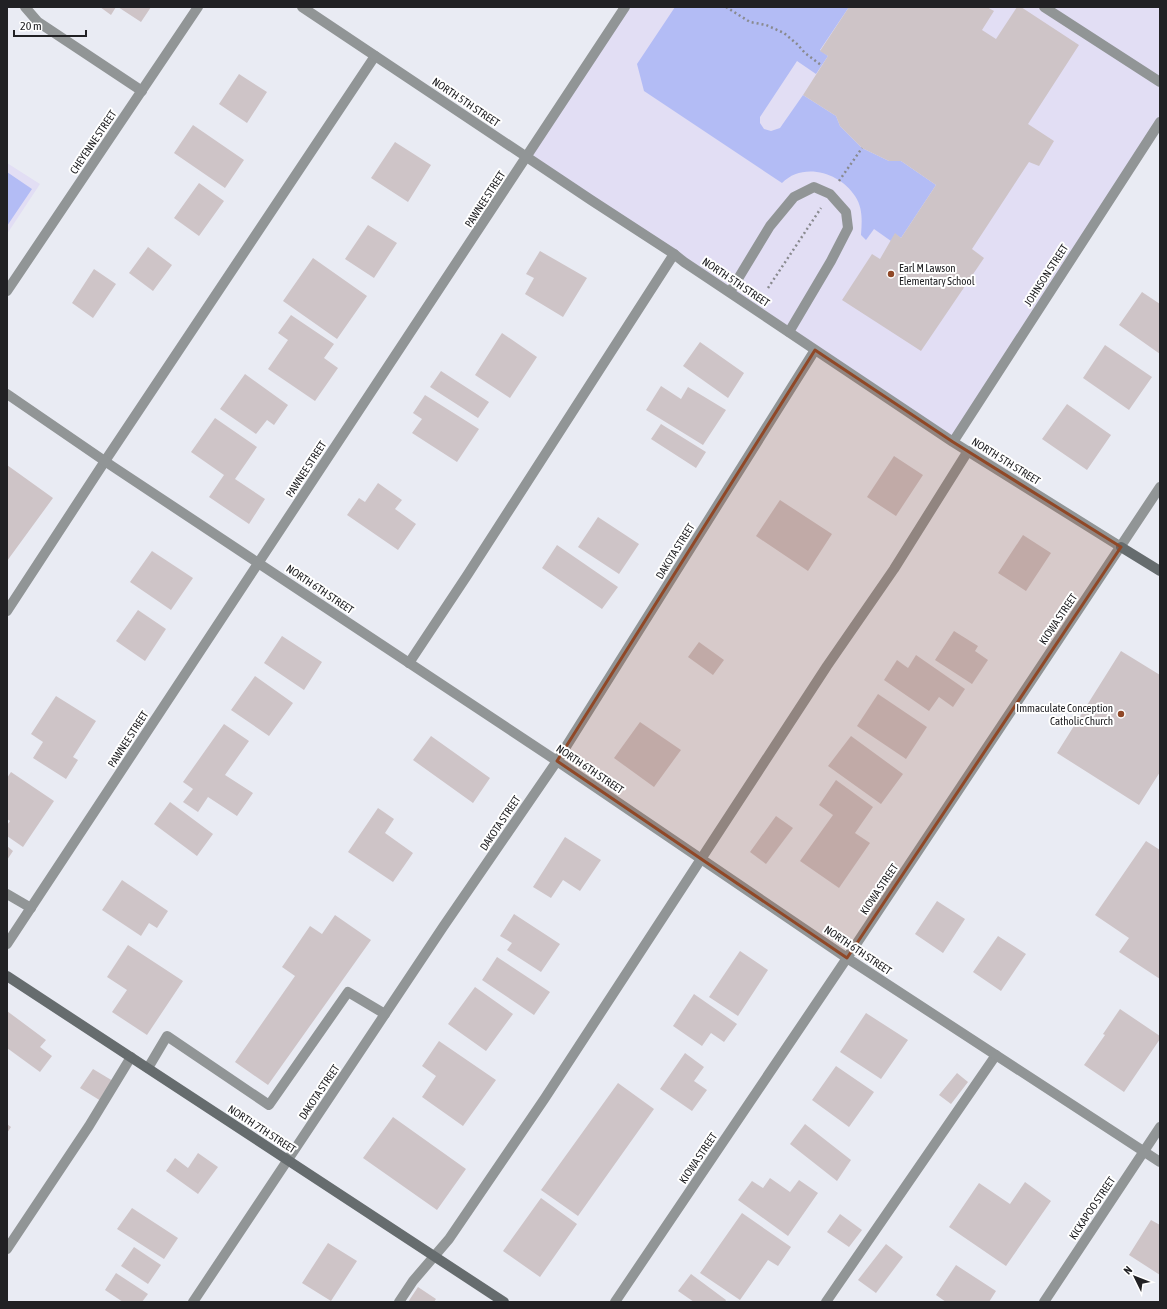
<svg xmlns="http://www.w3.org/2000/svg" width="1167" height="1309" font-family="'Asap Condensed',sans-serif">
	<rect width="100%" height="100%" fill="#e9ebf3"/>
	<!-- education -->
	<path fill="#e2def4" d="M625,7H1160V122L953,442L526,157Z
		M7,163L40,184L7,234Z"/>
	<!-- green -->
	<path fill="#b3bcf5" d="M675,7H849L820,50L828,56L816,74L797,61L760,117V123L764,129L771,131L780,128L803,95L836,116L840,126L862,148L889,161H901L936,185L901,238L895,234L891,241L874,229L866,240L861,235C862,221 863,208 855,196C841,173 803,161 782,183L644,91L637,64Z
		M7,172L32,189L7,226Z"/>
	<!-- building -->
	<path fill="#cec4c7" d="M100,7H116L111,15Z
		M118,7H151L141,22Z
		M849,7H987L994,11L982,30L996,39L1017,7H1021L1079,45L1028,124L1054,141L1039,166L1029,162L972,249L984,258L921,351L842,300L872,254L880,259L895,233L901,238L936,185L901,161H889L862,148L840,126L836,116L803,95L828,56L820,51Z
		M239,74L267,92L247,123L219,104Z
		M193,125L244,160L225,188L174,153Z
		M395,142L431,165L408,202L371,178Z
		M199,183L224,201L199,236L174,218Z
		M368,225L397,243L374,278L345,259Z
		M148,247L172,265L153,291L129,273Z
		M540,251L587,278L563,317L525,294L534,278L526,274Z
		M313,258L367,296L337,339L283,301Z
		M94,269L116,284L93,318L72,303Z
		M1142,292L1160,304V354L1119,325Z
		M291,315L334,344L324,358L338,368L315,401L268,369L288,340L278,333Z
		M502,333L537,357L510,398L475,375Z
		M700,342L744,373L728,398L683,366Z
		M1105,345L1152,377L1129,410L1083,378Z
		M441,371L489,402L478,418L430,387Z
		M245,374L288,405L274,425L267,420L256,434L220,409Z
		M661,386L681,399L688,387L726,410L703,445L646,410Z
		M425,395L479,429L457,462L412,433L422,419L413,413Z
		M1067,404L1111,435L1087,470L1042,439Z
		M215,418L257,447L235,479L265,499L249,524L209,497L224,475L191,452Z
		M661,424L706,452L696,468L651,439Z
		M894,456L923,475L896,516L867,497Z
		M7,465L53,498L7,561Z
		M378,483L402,500L395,509L416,524L398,550L347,515L359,498L365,502Z
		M780,500L832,534L808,571L756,536Z
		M598,517L639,544L619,574L578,547Z
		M1023,535L1051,553L1026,591L998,573Z
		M557,545L618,587L602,609L542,568Z
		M152,551L193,578L171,610L130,582Z
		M138,610L166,629L145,661L116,641Z
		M954,631L978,646L975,651L988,660L972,684L935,660Z
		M282,636L322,662L304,690L264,663Z
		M699,642L724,660L713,675L688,657Z
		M1121,651L1160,675V772L1139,805L1057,753Z
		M916,655L965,689L953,707L939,697L929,711L884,680L897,660L908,668Z
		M255,676L293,703L269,736L231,710Z
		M878,694L927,727L906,759L857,726Z
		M56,696L96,721L73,757L78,760L66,779L33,758L43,742L31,734Z
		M640,722L681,750L654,787L614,758Z
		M224,724L249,741L225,775L253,793L237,816L208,797L198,812L183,802L193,789L183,782Z
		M431,736L490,778L473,803L413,760Z
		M851,736L903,774L881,804L828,766Z
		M11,772L54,801L23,847L7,836V825L10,821L7,819V778Z
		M836,780L873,807L855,833L870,843L839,888L800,861L833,815L819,805Z
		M170,802L213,834L197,856L154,824Z
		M378,808L394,819L385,833L413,853L393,882L348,852Z
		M776,816L793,828L766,864L750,852Z
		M565,837L601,860L580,891L563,880L551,898L533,887Z
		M1146,841L1160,850V979L1119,952L1129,938L1095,915Z
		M7,846L13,851L7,860Z
		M122,880L168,911L157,928L149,923L141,936L102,910Z
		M937,901L965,919L943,953L915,934Z
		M514,914L560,944L541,972L507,950L512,943L500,936Z
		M335,915L371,940L268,1085L235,1062L295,976L282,967L310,926L322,934Z
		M998,936L1026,954L1001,991L973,972Z
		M128,945L183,981L147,1035L112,1012L127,990L107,977Z
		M740,951L768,970L738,1016L709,997Z
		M497,957L550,992L534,1015L482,980Z
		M475,987L513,1014L486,1051L448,1024Z
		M694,994L737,1024L724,1042L711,1033L702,1046L673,1026Z
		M1120,1009L1160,1036V1039L1124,1092L1084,1065L1105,1035L1103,1034Z
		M7,1011L46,1040L40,1047L52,1056L40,1072L7,1048Z
		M866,1013L908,1040L881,1079L840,1052Z
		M439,1041L496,1080L463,1126L422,1097L436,1076L422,1066Z
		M685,1053L704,1067L694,1081L707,1090L692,1111L660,1089Z
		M836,1066L874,1092L849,1127L812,1100Z
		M93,1069L113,1081L101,1101L80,1088Z
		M957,1073L968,1082L951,1104L939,1095Z
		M618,1083L654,1109L578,1216L541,1190Z
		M393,1117L466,1169L437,1210L363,1158Z
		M7,1124L11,1127L7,1133Z
		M805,1124L851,1160L837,1181L790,1144Z
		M198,1153L218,1167L198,1194L166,1171L175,1158L188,1168Z
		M770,1178L790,1192L799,1180L818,1193L788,1236L738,1200L752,1181L763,1188Z
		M1025,1182L1051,1201L1006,1266L949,1227L979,1183L1010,1204Z
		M541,1198L577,1224L540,1277L503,1251Z
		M132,1208L178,1238L164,1259L117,1229Z
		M742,1213L791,1247L778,1266L768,1260L740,1300L700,1273Z
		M840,1214L862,1230L849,1247L827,1232Z
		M1151,1220L1160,1225V1275L1129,1255Z
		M328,1243L357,1261L331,1301L302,1283Z
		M886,1244L903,1257L876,1293L858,1280Z
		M134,1247L161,1265L148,1284L121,1266Z
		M956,1265L996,1291L989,1302H946L936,1295Z
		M116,1273L148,1294L142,1302H123L105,1290Z
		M691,1274L726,1300L725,1302H694L678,1291Z
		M418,1287L436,1299L434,1302H408Z"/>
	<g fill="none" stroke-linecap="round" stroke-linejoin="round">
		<!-- path -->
		<path stroke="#898a8f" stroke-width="2.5" stroke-dasharray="2 3" stroke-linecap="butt" d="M726,7L750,22L766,25L784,33L797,44L805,53L821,65
			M839,181L862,148
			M768,288L821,208"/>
		<!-- lane -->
		<path stroke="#919596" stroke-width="10" d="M25,7L38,22L142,91
			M1044,7L1160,82
			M730,292L770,226L794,197L814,187L830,194L846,212L848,228L831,261L789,332
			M7,611L105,461L375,56
			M409,663L468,574L674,254
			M7,894L31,908
			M148,1068L167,1036L269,1105L348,992L385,1014
			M7,1249L89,1126L131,1057
			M399,1302L413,1281L449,1239L545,1098L827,666L894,569L968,451
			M826,1302L996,1055"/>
		<!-- street -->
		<path stroke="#919596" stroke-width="10" d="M302,7L591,200L674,254L684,262L953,442L1121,547
			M7,291L198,7
			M7,394L112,466L557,761L847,958L1160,1162
			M953,442L1160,122
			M7,944L625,7
			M193,1302L443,927L557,761L815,350
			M615,1302L847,958L1160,487
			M1044,1302L1160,1127"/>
		<!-- secondary -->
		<path stroke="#666c6e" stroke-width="10" d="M1121,547L1160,571
			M7,976L504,1302"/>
	</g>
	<!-- marked area -->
	<path fill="#904827" fill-opacity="0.2" stroke="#904827" stroke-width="3" stroke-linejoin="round" d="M815,350L953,442L1121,547L847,958L557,761Z"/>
	<!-- markers -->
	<g fill="#904827" stroke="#fff" stroke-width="1.5">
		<circle cx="891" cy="274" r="4"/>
		<circle cx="1121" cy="714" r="4"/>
	</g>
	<g text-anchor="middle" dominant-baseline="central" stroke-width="4" stroke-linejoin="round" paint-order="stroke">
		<!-- street labels -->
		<g font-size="11" fill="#212124" stroke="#fff">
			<text transform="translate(466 102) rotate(34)">NORTH 5TH STREET</text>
			<text transform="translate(93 142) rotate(-56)">CHEYENNE STREET</text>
			<text transform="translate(485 199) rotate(-57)">PAWNEE STREET</text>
			<text transform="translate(1046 275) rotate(-57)">JOHNSON STREET</text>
			<text transform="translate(736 282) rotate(34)">NORTH 5TH STREET</text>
			<text transform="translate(1006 461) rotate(32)">NORTH 5TH STREET</text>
			<text transform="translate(306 469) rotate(-57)">PAWNEE STREET</text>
			<text transform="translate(675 551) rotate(-58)">DAKOTA STREET</text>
			<text transform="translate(320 589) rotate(34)">NORTH 6TH STREET</text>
			<text transform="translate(1058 619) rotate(-56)">KIOWA STREET</text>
			<text transform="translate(128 739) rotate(-57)">PAWNEE STREET</text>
			<text transform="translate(590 769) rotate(34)">NORTH 6TH STREET</text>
			<text transform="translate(500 823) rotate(-56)">DAKOTA STREET</text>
			<text transform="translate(879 889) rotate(-56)">KIOWA STREET</text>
			<text transform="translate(858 950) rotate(34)">NORTH 6TH STREET</text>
			<text transform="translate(319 1092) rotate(-56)">DAKOTA STREET</text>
			<text transform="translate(262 1129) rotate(33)">NORTH 7TH STREET</text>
			<text transform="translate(698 1158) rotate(-56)">KIOWA STREET</text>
			<text transform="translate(1092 1208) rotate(-56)">KICKAPOO STREET</text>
		</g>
		<!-- poi labels -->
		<g font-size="11" fill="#212124" stroke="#fff" text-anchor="start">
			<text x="899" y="268">Earl M Lawson<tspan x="899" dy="13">Elementary School</tspan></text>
			<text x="1113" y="708" text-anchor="end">Immaculate Conception<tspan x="1113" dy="13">Catholic Church</tspan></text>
		</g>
	</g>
	<!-- border -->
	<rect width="1167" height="1309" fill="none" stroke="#212124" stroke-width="16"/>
	<!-- north arrow -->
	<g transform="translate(1135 1277) rotate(313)" stroke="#ffffff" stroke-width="3" paint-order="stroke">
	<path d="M0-3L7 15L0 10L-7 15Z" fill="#212124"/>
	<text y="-6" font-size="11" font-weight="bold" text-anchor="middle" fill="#212124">N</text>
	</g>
	<!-- scale -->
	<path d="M14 30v6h72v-6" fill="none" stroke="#212124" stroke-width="2"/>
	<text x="20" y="30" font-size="12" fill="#212124" stroke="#ffffff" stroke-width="3" paint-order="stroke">20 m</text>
</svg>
